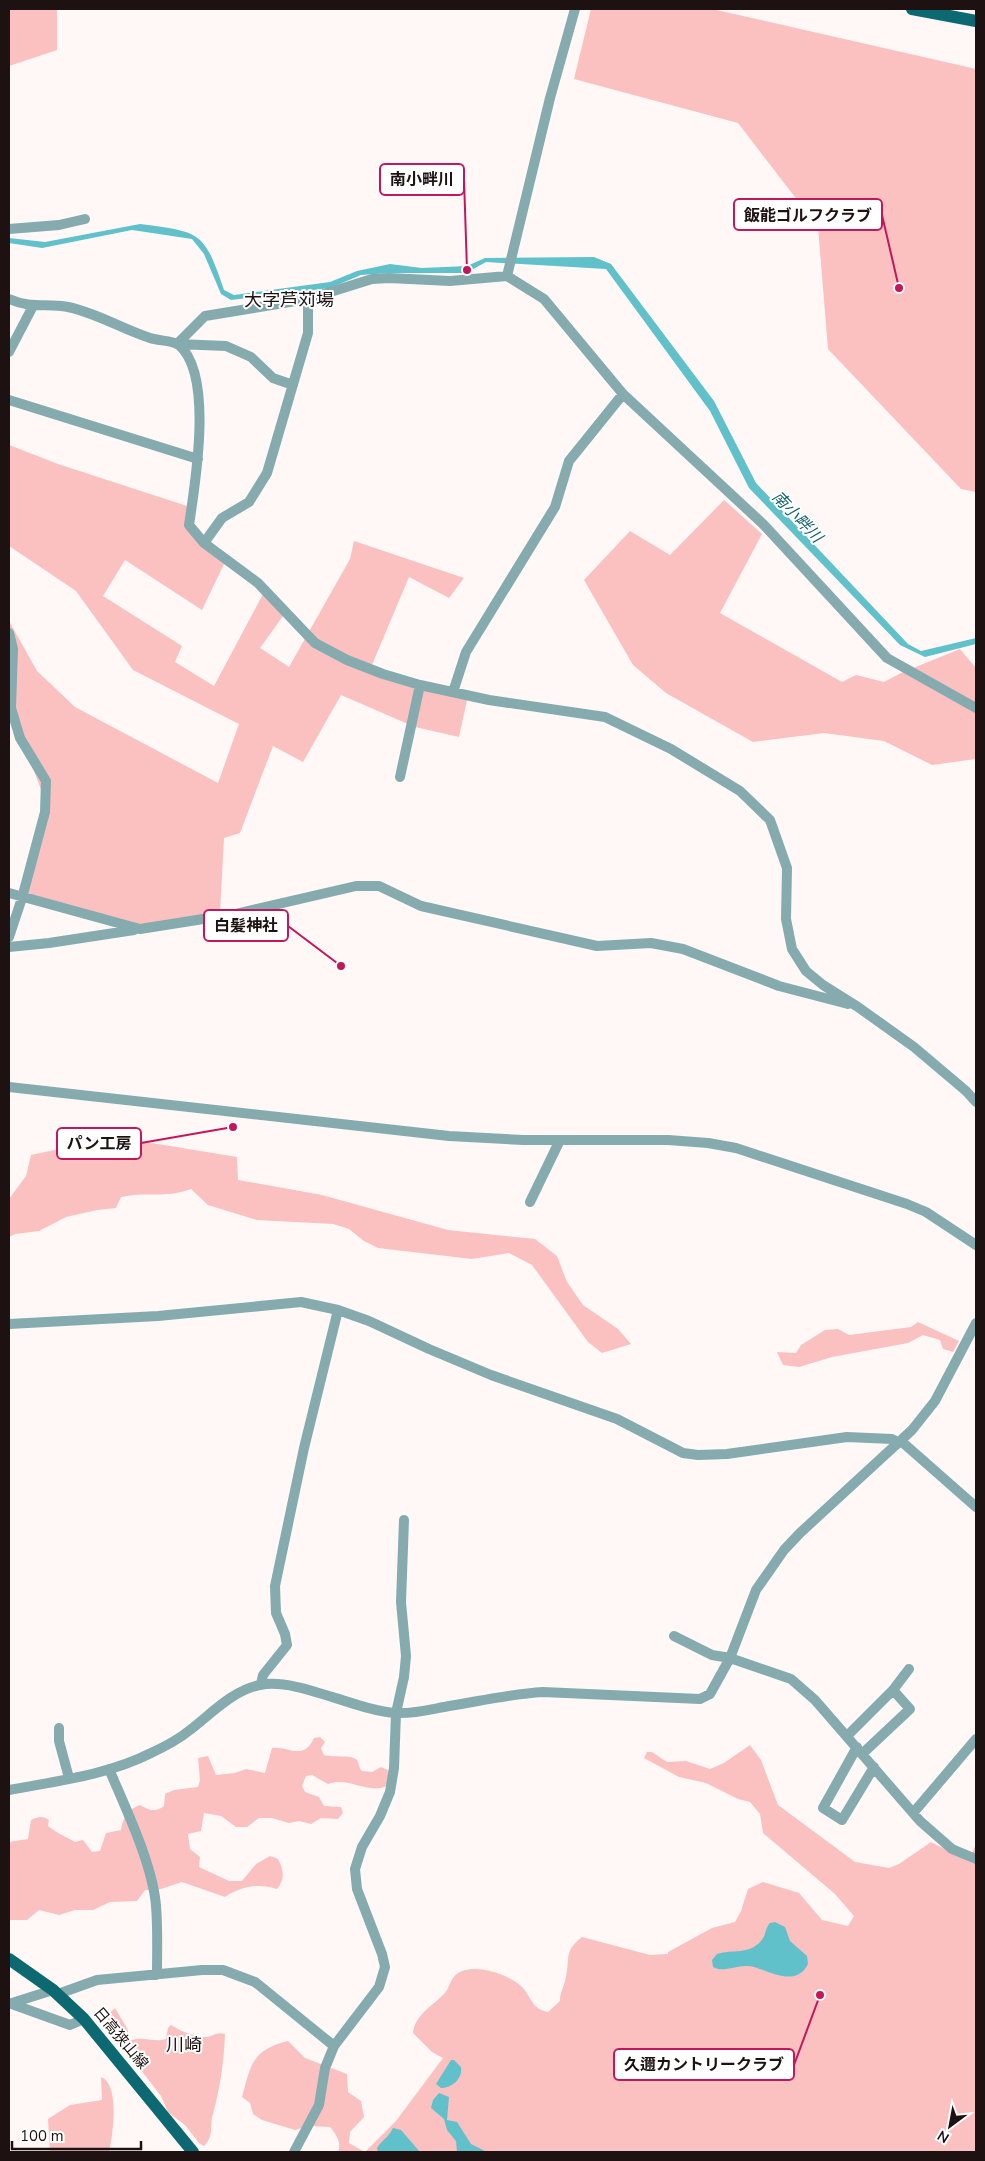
<svg xmlns="http://www.w3.org/2000/svg" width="985" height="2161" font-family="'Nunito Sans','Noto Sans JP',sans-serif">
	<rect width="100%" height="100%" fill="#fff8f7"/>
	<!-- green -->
	<path fill="#fbc1c0" d="M9,9L57,10V50L9,66Z
		M591,9H712L976,69V492L961,489L828,349L818,227L738,123L574,79Z
		M9,445L58,464L187,506V527L224,564L202,610L125,560L103,596L182,646L175,662L214,686L263,594L283,616L260,648L289,667L350,559L354,541L464,578L449,598L409,577L369,672L467,700L459,737L415,727L341,695L303,762L273,746L240,833L224,838L220,913L140,926L25,896L45,800L9,706V621L37,671L75,707L218,783L239,724L133,670L76,591L9,546Z
		M724,500L762,534L720,613L842,682L856,675L884,682L901,673L960,649L976,668V759L932,765L884,741L824,733L753,742L666,693L633,665L584,580L630,531L670,555Z
		M115,1137L237,1157L238,1180L322,1195L448,1230L535,1239L557,1256L567,1282L583,1305L618,1329L631,1344L602,1353L588,1342L532,1265L509,1253L472,1259L378,1248L364,1241L349,1229L333,1224L257,1220L208,1205L191,1189C163,1199 147,1191 121,1197L116,1208L97,1210L66,1217L39,1231L15,1234L9,1237V1199L26,1176L31,1155Z
		M918,1322L959,1341L953,1352L943,1349L940,1340L923,1335L908,1343L832,1357L799,1367L783,1365L777,1352L796,1353L801,1345L825,1330L838,1329L849,1335L911,1327Z
		M320,1737L325,1742L321,1748L324,1755C332,1758 351,1754 357,1760C359,1763 359,1768 362,1771L372,1772L381,1767L390,1771L389,1785C368,1796 350,1776 328,1784L312,1775L306,1776L302,1786L305,1792L319,1797L324,1806L341,1807L343,1813L338,1819L321,1818L311,1824L299,1821L289,1823L272,1818H259L247,1827H236L221,1816L204,1813L201,1831L188,1834L190,1849L200,1857L199,1867L229,1881H242L256,1864L270,1856L278,1859C284,1870 285,1879 277,1889C259,1883 241,1886 225,1897L182,1882L161,1889L145,1890L137,1901L110,1902L93,1910H75L59,1915L39,1910L27,1920H9V1842L28,1839L31,1820C38,1817 42,1815 49,1820L48,1826C55,1832 66,1837 75,1842L83,1840L92,1852L100,1851L106,1833L121,1830C123,1817 128,1809 140,1805C149,1810 154,1813 164,1806L165,1794L174,1790L198,1787L200,1780L198,1758L208,1756L216,1775L235,1773L246,1769L265,1773L272,1748C288,1745 303,1762 314,1738Z
		M750,1745L761,1760L778,1805L855,1862L889,1868L899,1864L931,1842L969,1861L976,1844V2152H338C342,2143 336,2134 330,2127L309,2126L295,2130L262,2120L253,2114L250,2103L242,2097C251,2064 252,2050 288,2041L305,2058L347,2074L348,2092L361,2101L364,2117L350,2132L349,2143L365,2152L396,2121L443,2058L432,2052L413,2033C415,2015 431,2007 443,1995C450,1989 449,1979 458,1973C474,1963 509,1974 522,1987C532,1998 532,2009 548,2012L560,2001C560,1993 563,1988 565,1981C571,1961 562,1952 582,1937L650,1955L668,1954V1952L712,1928L735,1922L741,1911L748,1889L763,1882L799,1893L822,1920L848,1926L854,1916L835,1894L763,1833L760,1814L750,1802L738,1799L706,1783L679,1777L644,1758L647,1752H652L667,1762L686,1761L710,1769L724,1763Z
		M115,2008L128,2030V2038L132,2040C143,2036 154,2043 166,2039L168,2028L171,2025C182,2032 192,2036 205,2037C212,2037 217,2031 225,2034C224,2061 220,2088 213,2114C209,2126 215,2135 204,2146L199,2143L186,2126L168,2112L161,2096L130,2056L121,2048L111,2032L107,2016Z
		M101,2077C120,2084 113,2135 109,2152H50L48,2119L70,2105L102,2100Z"/>
	<!-- water -->
	<path fill="#60c1cb" d="M140,224C201,232 204,231 224,290L234,295L330,282L357,271L390,264L422,268L467,266L485,258L594,257L611,264L714,401L756,483L908,644L921,651L976,638V644L925,657L900,645L749,488L710,411L606,269L486,262L466,273H390L361,275L330,288L231,300L221,294L204,254L192,239L132,230L42,248L9,243V238L45,242Z
		M775,1922L785,1927L790,1941L807,1956L808,1964C795,1990 767,1968 748,1966C736,1965 723,1973 713,1967L712,1960L717,1954C732,1949 749,1955 761,1941C766,1936 765,1928 770,1923Z
		M451,2060H454L461,2067C463,2079 451,2088 441,2088L436,2084Z
		M439,2093L449,2097L447,2120L457,2122L471,2144L487,2152H457L456,2141L447,2130L444,2119L431,2108L433,2100Z
		M393,2128L401,2130L420,2152H378L377,2148C382,2140 389,2137 393,2128Z"/>
	<g fill="none" stroke-linecap="round" stroke-linejoin="round">
		<!-- minor -->
		<path stroke="#85abaf" stroke-width="10" d="M9,229L59,225L85,219
			M507,276L550,98L575,9
			M9,299C32,309 46,303 68,307C97,313 122,329 150,338C158,341 172,340 179,345C214,375 195,484 189,525L204,543L258,583L315,643L347,660L383,674L420,685L489,700L605,717L671,749L740,791L770,820L787,868L786,919L792,949L806,971L823,985L858,1007L914,1047L966,1091L976,1102
			M177,344L205,316L308,299L372,279L389,278L450,281L507,276L544,299L623,394L763,524L887,658L976,708
			M177,344L226,346L251,357L273,378L293,385
			M9,352L33,306
			M9,400L198,459
			M204,543L222,518L249,502L267,473L308,333V299
			M9,633L13,649L11,708L20,738L46,781L45,812L22,898L9,937
			M453,692L466,652L555,507L569,461L623,394
			M400,777L420,685
			M9,893L140,929L235,914L356,886H379L421,906L597,946L651,943L683,949L779,986L848,1004
			M9,947L49,943L134,930
			M9,1087L449,1136L523,1140H668L708,1143L736,1148L907,1204L926,1212L976,1245
			M530,1202L560,1140
			M9,1324L158,1316L301,1302L338,1310L369,1321L429,1349L491,1375L617,1419L683,1453L698,1455L727,1454L847,1437L892,1439L899,1443
			M901,1441L976,1507
			M674,1636L712,1655L730,1658L791,1679L815,1700L920,1821L952,1849L976,1859
			M261,1684L263,1675L287,1645L285,1634L276,1613L275,1586L304,1448L338,1310
			M59,1728V1741L69,1778
			M847,1736L893,1690L909,1669
			M857,1747L823,1808L842,1820L874,1767
			M862,1754L910,1709L893,1690
			M109,1769C125,1807 153,1865 156,1906C158,1929 157,1952 157,1975
			M9,1790C56,1781 108,1775 151,1753C164,1747 179,1739 190,1730C211,1714 233,1690 260,1685C296,1677 357,1711 396,1713C414,1714 432,1709 449,1706C480,1701 511,1694 543,1692L700,1699L710,1694L730,1658L756,1590L784,1550L800,1533L912,1430L935,1401L976,1323
			M914,1812L976,1739
			M58,1994L97,1980L202,1970H223L255,1982L334,2046
			M9,2003L70,2025L84,2019
			M12,2003L53,1990
			M294,2152L319,2105L325,2068L334,2046L379,1987L385,1967L382,1954L357,1889L355,1869L362,1847L380,1816L390,1792L394,1768L396,1713L404,1677L406,1656L401,1602L404,1520"/>
		<!-- major -->
		<path stroke="#0d6971" stroke-width="12" d="M912,9L976,21
			M9,1959L53,1990L84,2019L193,2152"/>
	</g>
	<g text-anchor="middle" dominant-baseline="central" stroke-width="4" stroke-linejoin="round" paint-order="stroke">
		<!-- street labels -->
		<g font-size="15" fill="#1d1111" stroke="#fff">
			<text transform="translate(121 2038) rotate(50)">日高狭山線</text>
		</g>
		<!-- water labels -->
		<g font-size="16" font-style="italic" fill="#0d6168" stroke="#fff">
			<text transform="translate(797 517) rotate(46)">南小畔川</text>
		</g>
		<!-- quarter labels -->
		<g font-size="18" fill="#1d1111" stroke="#fff">
			<text x="289" y="300">大字芦苅場</text>
			<text x="184" y="2045">川崎</text>
		</g>
	</g>
	<!-- callouts -->
	<path fill="none" stroke="#c2185b" stroke-width="2" d="M467 270L464 179M899 288L882 215M341 966L288 926M233 1127L141 1143M820 1995L794 2065"/>
	<g fill="#c2185b" stroke="#fff" stroke-width="2">
		<circle cx="467" cy="270" r="5"/>
		<circle cx="899" cy="288" r="5"/>
		<circle cx="341" cy="966" r="5"/>
		<circle cx="233" cy="1127" r="5"/>
		<circle cx="820" cy="1995" r="5"/>
	</g>
	<g fill="#fff" stroke="#c2185b" stroke-width="2">
		<rect x="380" y="164" width="84" height="31" rx="5"/>
		<rect x="734" y="199" width="148" height="31" rx="5"/>
		<rect x="204" y="910" width="84" height="31" rx="5"/>
		<rect x="57" y="1128" width="84" height="31" rx="5"/>
		<rect x="614" y="2049" width="180" height="31" rx="5"/>
	</g>
	<g font-size="16" text-anchor="middle" font-weight="bold" fill="#1d1111">
		<text x="422" y="185">南小畔川</text>
		<text x="808" y="221">飯能ゴルフクラブ</text>
		<text x="246" y="931">白髪神社</text>
		<text x="99" y="1149">パン工房</text>
		<text x="704" y="2070">久邇カントリークラブ</text>
	</g>
	<!-- border -->
	<rect width="985" height="2161" fill="none" stroke="#1d1111" stroke-width="20"/>
	<!-- north arrow -->
	<g transform="translate(950 2126) rotate(212)" stroke="#ffffff" stroke-width="4" paint-order="stroke">
	<path d="M0-4L9 19L0 12L-9 19Z" fill="#1d1111"/>
	<text y="-8" font-size="14" font-weight="bold" text-anchor="middle" fill="#1d1111">N</text>
	</g>
	<!-- scale -->
	<path d="M12 2141v8h129v-8" fill="none" stroke="#1d1111" stroke-width="2.5"/>
	<text x="20" y="2141" font-size="15" fill="#1d1111" stroke="#ffffff" stroke-width="4" paint-order="stroke">100 m</text>
</svg>
